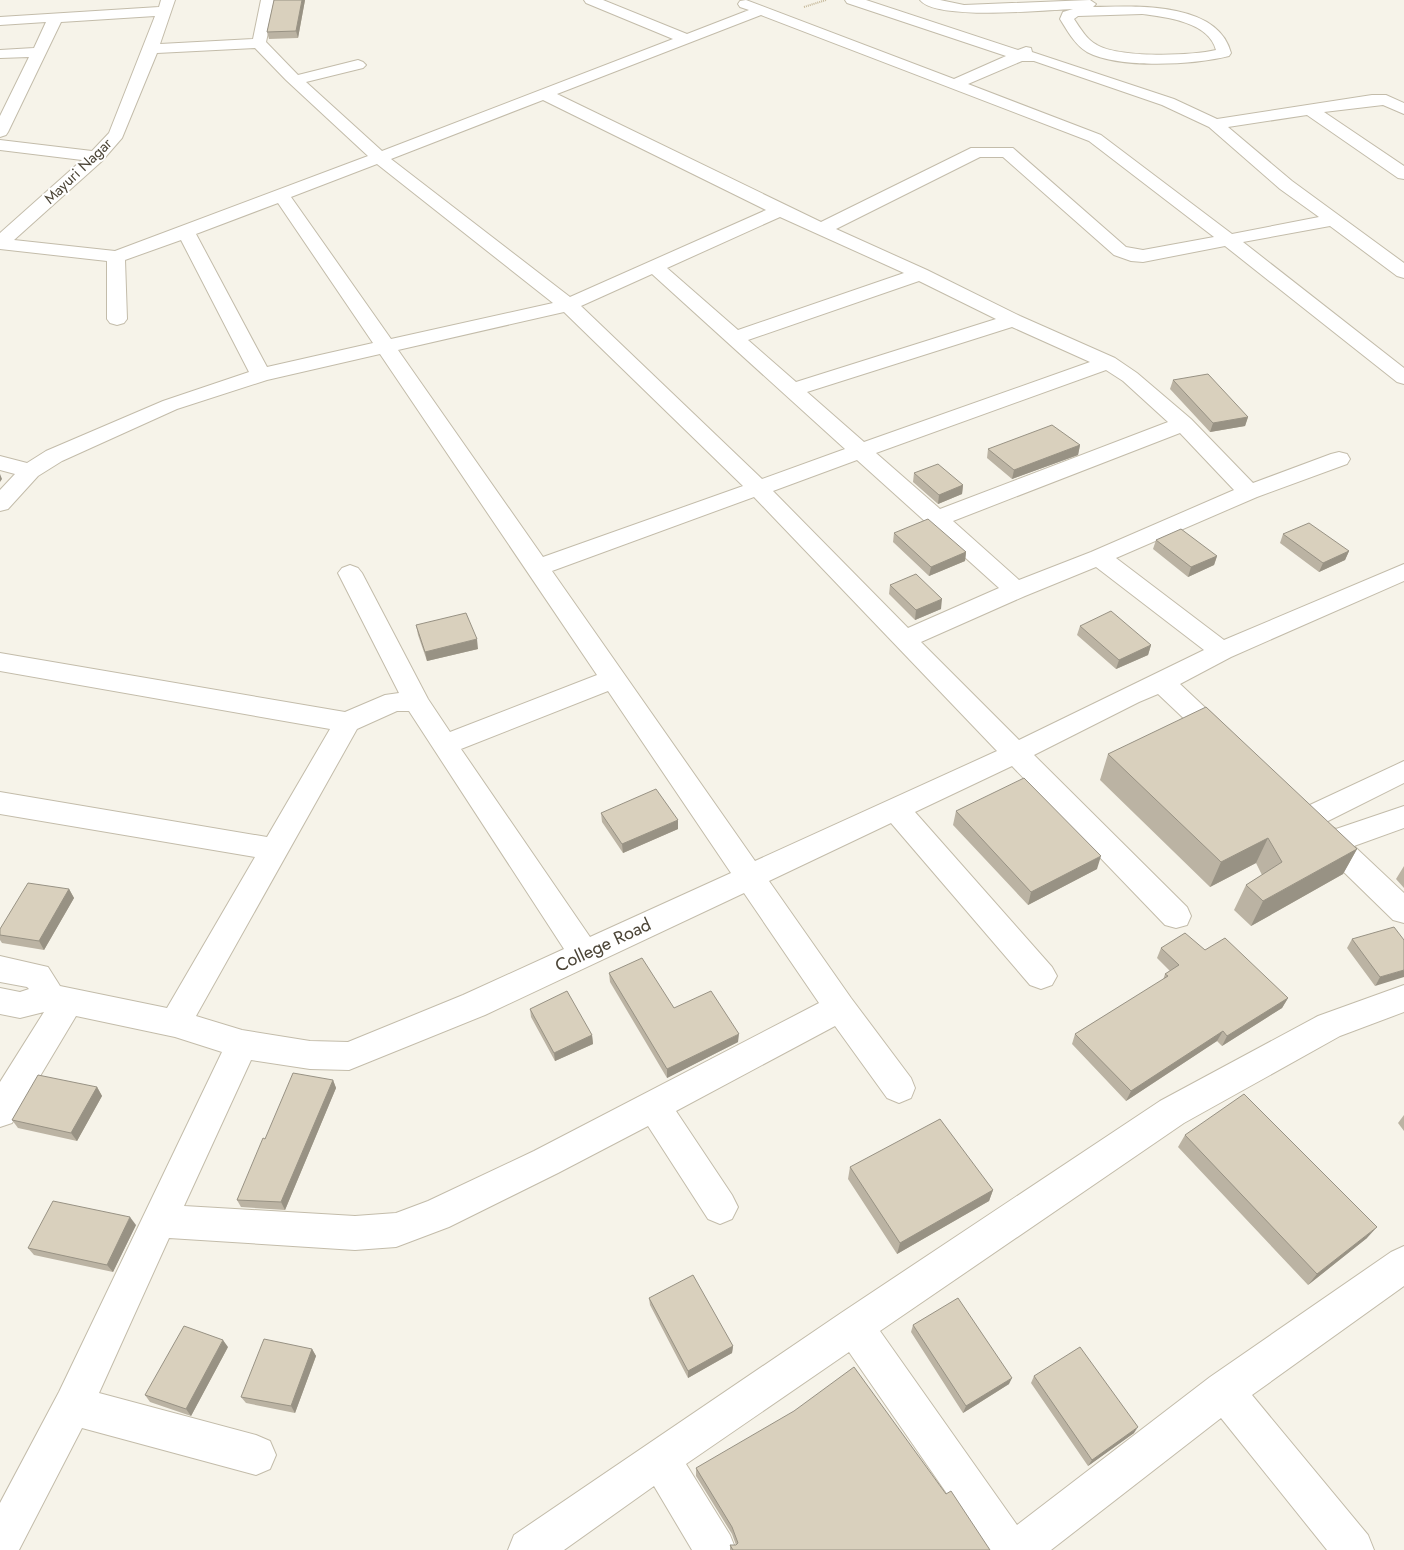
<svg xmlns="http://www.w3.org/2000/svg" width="1404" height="1550" font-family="Jost,sans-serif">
	<rect width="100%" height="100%" fill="#f6f3e9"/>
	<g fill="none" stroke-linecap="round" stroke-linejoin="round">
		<!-- minor casing -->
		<g stroke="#c3bcaa" stroke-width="2">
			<path id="minor" d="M161,0H175L160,44L253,39L261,0H275L266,42L298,75L358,60L363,62L366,65L363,68L306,82L382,151L673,39L586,3L584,0H603L687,34L749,10L740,7L738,4L740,1L746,0L954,79L1006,56L847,3L845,0H866L1018,50L1026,47L1031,48L1032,52L1174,99L1217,119L1372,95H1386L1404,103V114L1383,105L1324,112L1404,166V179L1398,178L1307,115L1228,127L1292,181L1404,263V278L1397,276L1330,226L1243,242L1404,368V384L1397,382L1225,246L1143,262L1131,261L1114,255L1003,157H980L836,229L927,270L1020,316L1115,358L1137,373L1191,419L1253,483L1331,454L1339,452L1347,454L1350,459L1347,464L1257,497L1116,558L1224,640L1404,564V581L1231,657L1180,684L1230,731L1234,738L1230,745L1221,748L1212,745L1158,694L1139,702L1034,755L1187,907L1191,916L1187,925L1176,928L1165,925L1012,766L915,812L1052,967L1057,976L1052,985L1041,989L1030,985L891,823L769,881L851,998L911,1078L915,1088L911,1098L899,1103L887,1098L835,1026L676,1111L732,1195L738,1207L732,1219L720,1224L708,1219L648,1126L558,1173L449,1227L396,1247L355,1250L169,1238L99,1393L256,1435L270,1441L276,1455L270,1469L256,1475L82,1428L19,1550H0V1503L59,1392L222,1052L175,1037L76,1016L12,1123L0,1127V1082L44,1012L20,1018L0,1014V988L20,992L29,989L27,987L0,982V956L48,967L60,986L167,1008L255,857L0,814V792L267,837L330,729L0,671V653L345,712L385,695L399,693L338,573L342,568L350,565L358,568L362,573L428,699L450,732L597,675L380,354L267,380L177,409L62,461L38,476L8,509L0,511V490L15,474L0,470V456L27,463L46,451L163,401L249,372L181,240L125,260L127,319L124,323L117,325L110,323L107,319V261L0,249V233L82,160L0,150V140L92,151L109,133L155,16L61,22L8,132L6,135L0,137V116L29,57L0,58V50L34,48L46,22L0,25V17L159,7ZM761,15L1089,141L1214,237L1143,250L1126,247L1013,148H971L821,222L557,94ZM255,48L286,80L368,156L115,251L14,240L102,161L122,138L157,53ZM1022,61H1034L1162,105L1209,127L1280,189L1319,217L1232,234L1101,135L968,84ZM543,100L766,210L570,297L391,159ZM377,164L553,303L391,339L291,197ZM278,203L373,343L267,367L196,234ZM780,217L904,273L738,330L667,268ZM652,274L845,449L762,479L581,306ZM919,281L996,319L796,382L748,340ZM564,312L743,486L543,557L398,350ZM1012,327L1090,362L864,442L807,392ZM1106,370L1123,381L1168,422L940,509L876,453ZM1180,433L1234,490L1091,552L1019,580L953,521ZM857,460L999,588L908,628L773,491ZM754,497L997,751L755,861L552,571ZM1096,567L1204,650L1019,740L921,642L1025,596ZM608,691L731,873L590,937L461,749ZM397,711H409L564,949L463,995L348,1042L310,1041L242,1030L196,1016L357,729ZM744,893L819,1003L534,1151L428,1201L396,1213L355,1216L184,1206L251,1060L310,1069L349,1070L485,1015Z
				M920,0H940L964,5L1090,0L1096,4L1093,7C1134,6 1218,1 1231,53L1229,56C1194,65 1119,69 1087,52C1075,45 1067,30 1060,19L1063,12L1073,9C1045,10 936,21 920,0ZM1142,14C1166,17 1209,22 1216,50C1190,56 1120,58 1097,45C1087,40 1080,28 1074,19L1078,16Z
				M1404,761V783L1324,823L1336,829L1404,806V828L1354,846L1404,893V923L1393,920L1313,842L1309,834L1312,828L1307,830L1297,827L1293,819L1297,811Z
				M1404,985V1012L1340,1036L1184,1123L880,1331L1017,1525L1210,1377L1391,1252L1404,1246V1286L1252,1395L1368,1535L1374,1550H1327L1221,1418L1051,1550H986L849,1352L686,1464L730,1535L736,1550H692L654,1486L564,1550H508L514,1535L841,1313L1160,1101L1318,1016Z"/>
		</g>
		<!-- path -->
		<path stroke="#c6b99a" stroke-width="2" stroke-dasharray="1 1" stroke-linecap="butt" d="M804,7L826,0"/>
		<!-- minor -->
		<use href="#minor" fill="#fff" fill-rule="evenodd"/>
	</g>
	<!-- wall -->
	<path fill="#bbb3a3" d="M274,0H305L298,38L269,39L267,32Z
		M1173,380L1248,417L1245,426L1210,432L1170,389Z
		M1080,445L1078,455L1012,479L987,458L988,449Z
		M914,473L963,485L962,494L938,504L913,482Z
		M894,533L966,552L965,561L929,576L893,542Z
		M1283,534L1349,551L1345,560L1319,572L1280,543Z
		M1156,540L1217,556L1214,565L1188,577L1153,549Z
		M890,585L941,609L915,620L889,594Z
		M416,625L478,649L427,661L418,635Z
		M1080,626L1151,645L1148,655L1116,669L1077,635Z
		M1108,754L1357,849L1343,874L1251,926L1234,910L1246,885L1262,875L1256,863L1210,887L1100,780Z
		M956,811L1097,869L1028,905L953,825Z
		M601,813L678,829L623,853L602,822Z
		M1404,866V888L1396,879Z
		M69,889L74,898L44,950L2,943L0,940V929Z
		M1352,939L1404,940L1375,986L1347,948Z
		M1161,948L1205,950L1288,998L1282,1008L1222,1046L1217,1041L1126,1101L1072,1044L1075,1034L1163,980L1165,974L1170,971L1157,958Z
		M609,973L674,1008L738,1042L667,1078L610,982Z
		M530,1009L592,1035L593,1044L555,1061L531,1017Z
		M333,1080L336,1088L285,1210L241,1207L237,1200L265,1139Z
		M97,1087L102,1096L77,1141L18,1128L12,1120Z
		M1404,1115V1131L1398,1123Z
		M1185,1135L1367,1238L1308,1285L1178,1147Z
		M850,1167L993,1190L989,1201L897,1254L848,1179Z
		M136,1225L113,1272L34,1255L28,1248Z
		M649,1298L733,1346L732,1353L688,1378L650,1305Z
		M913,1325L1009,1384L963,1413L911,1332Z
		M228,1347L191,1416L150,1402L145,1395Z
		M312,1349L316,1356L295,1413L246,1403L241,1397Z
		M1034,1376L1134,1433L1088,1466L1031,1383Z
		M696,1468L946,1494L990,1550H730V1545H736L732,1534L696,1476Z"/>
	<!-- shaded-wall -->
	<path fill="#989284" d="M302,0H305L298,38L296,31Z
		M1248,417L1245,426L1210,432L1213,423Z
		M1080,445L1078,455L1012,479L1014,470Z
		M0,474L2,479L0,482Z
		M963,485L962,494L938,504L939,495Z
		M1349,551L1345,560L1319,572L1323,563Z
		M966,552L965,561L929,576L931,567Z
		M1217,556L1214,565L1188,577L1191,567Z
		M942,599L941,609L915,620L916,610Z
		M477,639L478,649L427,661L425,652Z
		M1151,645L1148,655L1116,669L1119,660Z
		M678,820V829L623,853L622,844Z
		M1268,838L1256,863L1210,887L1221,862Z
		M1357,849L1343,874L1251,926L1263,901Z
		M1101,856L1097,869L1028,905L1031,892Z
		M69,889L74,898L44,950L39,941Z
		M1404,970V977L1375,986L1380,977Z
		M1288,998L1282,1008L1222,1046L1227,1036Z
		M1223,1031L1217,1041L1126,1101L1131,1091Z
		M739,1034L738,1042L667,1078V1069Z
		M592,1035L593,1044L555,1061L554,1053Z
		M333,1080L336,1088L285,1210L281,1202Z
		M97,1087L102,1096L77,1141L71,1133Z
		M993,1190L989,1201L897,1254L900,1243Z
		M130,1217L136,1225L113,1272L107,1265Z
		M1377,1227L1367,1238L1308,1285L1317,1274Z
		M223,1340L228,1347L191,1416L186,1409Z
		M733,1346L732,1353L688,1378V1371Z
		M312,1349L316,1356L295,1413L291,1406Z
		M1012,1378L1009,1384L963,1413L966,1406Z
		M1138,1427L1134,1433L1088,1466L1092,1460Z"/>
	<!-- building -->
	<path fill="#d9d0bd" stroke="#989284" d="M274,0H302L296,31L267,32Z
		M1208,374L1248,417L1213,423L1173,380Z
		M1052,425L1080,445L1014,470L988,449Z
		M938,464L963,485L939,495L914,473Z
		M928,519L966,552L931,567L894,533Z
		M1309,523L1349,551L1323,563L1283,534Z
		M1181,529L1217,556L1191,567L1156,540Z
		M916,574L942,599L916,610L890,585Z
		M1111,611L1151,645L1119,660L1080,626Z
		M466,613L477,639L425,652L416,625Z
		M1206,707L1357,849L1263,901L1246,885L1282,862L1268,838L1221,862L1108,754Z
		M1024,778L1101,856L1031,892L956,811Z
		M656,789L678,820L622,844L601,813Z
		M28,883L69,889L39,941L0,935V929Z
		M1394,927L1404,940V970L1380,977L1352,939Z
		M1185,933L1205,950L1225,938L1288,998L1227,1036L1223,1031L1131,1091L1075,1034L1168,976L1165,974L1179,965L1161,948Z
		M642,958L674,1008L711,991L739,1034L667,1069L609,973Z
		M567,991L592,1035L554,1053L530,1009Z
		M293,1073L333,1080L281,1202L237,1200L263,1138L265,1139Z
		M38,1075L97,1087L71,1133L12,1120Z
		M1244,1094L1377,1227L1317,1274L1185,1135Z
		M940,1119L993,1190L900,1243L850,1167Z
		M53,1201L130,1217L107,1265L28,1248Z
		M693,1275L733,1346L688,1371L649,1298Z
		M958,1298L1012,1378L966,1406L913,1325Z
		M184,1326L223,1340L186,1409L145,1395Z
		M264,1339L312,1349L291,1406L241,1397Z
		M1080,1347L1138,1427L1092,1460L1034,1376Z
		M854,1367L946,1494L951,1491L990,1550H733L730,1545H736L738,1543L732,1527L696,1468L794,1411Z"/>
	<g text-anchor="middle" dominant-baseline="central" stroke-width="4" stroke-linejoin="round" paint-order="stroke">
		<!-- far-street labels -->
		<g font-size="15" fill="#4b4436" stroke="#fff">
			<text transform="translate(78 171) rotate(-44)">Mayuri Nagar</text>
		</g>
		<!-- street labels -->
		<g font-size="18" fill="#4b4436" stroke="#fff">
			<text transform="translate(603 945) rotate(-25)">College Road</text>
		</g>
	</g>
</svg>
